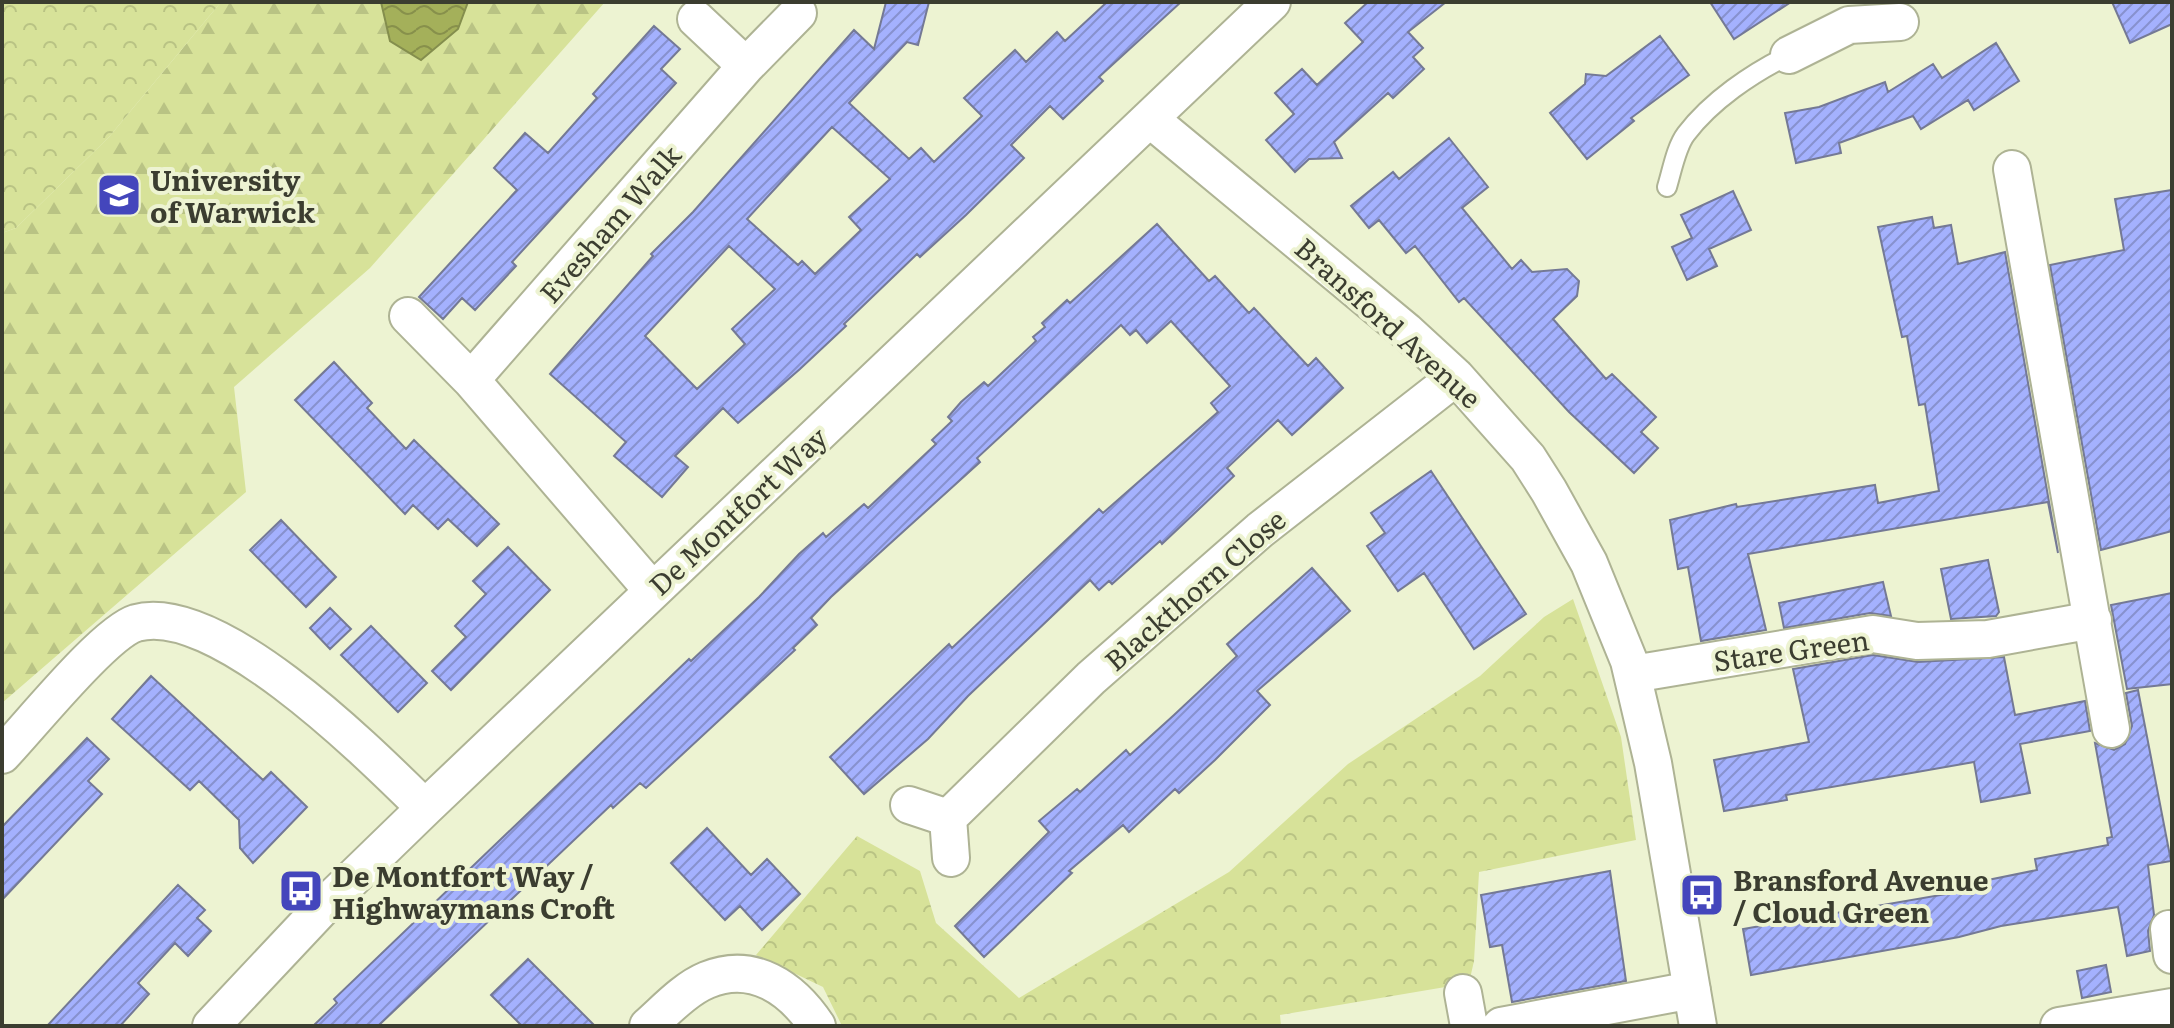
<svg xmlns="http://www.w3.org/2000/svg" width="2174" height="1028" font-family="Literata,serif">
	<defs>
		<pattern id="forest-firs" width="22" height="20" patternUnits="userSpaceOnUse" patternTransform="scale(2)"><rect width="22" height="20" fill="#d7e299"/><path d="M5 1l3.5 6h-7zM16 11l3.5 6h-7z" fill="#b9c384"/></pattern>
		<pattern id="park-crowns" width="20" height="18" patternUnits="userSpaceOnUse" patternTransform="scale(2)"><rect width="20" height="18" fill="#d7e299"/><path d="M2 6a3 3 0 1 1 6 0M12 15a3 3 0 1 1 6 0" fill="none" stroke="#b9c384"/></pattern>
		<pattern id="water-waves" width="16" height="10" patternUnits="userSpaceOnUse" patternTransform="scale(2)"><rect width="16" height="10" fill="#a4b05a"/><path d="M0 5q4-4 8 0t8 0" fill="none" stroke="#87904b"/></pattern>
		<pattern id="building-hatch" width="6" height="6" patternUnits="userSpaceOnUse" patternTransform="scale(2)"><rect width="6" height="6" fill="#a4b1fe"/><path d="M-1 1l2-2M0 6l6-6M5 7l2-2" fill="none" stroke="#8791ce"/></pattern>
	</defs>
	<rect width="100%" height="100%" fill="#edf3d2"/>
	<!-- forest -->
	<path fill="url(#forest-firs)" d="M221,2H605L370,268L234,387L246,492L2,703V233L16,228L109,137Z"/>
	<!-- park -->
	<path fill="url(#park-crowns)" d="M2,2H221L109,137L16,228L2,233Z
		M1573,599L1621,737L1636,840L1479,872L1474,961L1469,983L1280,1015L1281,1026H842L823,987L756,955L857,836L920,871L936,923L1019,998L1229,872L1348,764L1480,676L1544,617Z"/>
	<!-- water -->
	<path fill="url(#water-waves)" stroke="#848e4d" stroke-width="2" d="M381,2H468L458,29L421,60L390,41Z"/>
	<!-- building -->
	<path fill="url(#building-hatch)" stroke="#747995" stroke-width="2" fill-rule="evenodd" d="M886,2H929L918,45L907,42L849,103L909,159L921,148L934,162L982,116L964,98L1015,50L1026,62L1057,32L1065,41L1107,2H1181L1099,77L1103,81L1063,119L1050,106L1011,145L1024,158L966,215L920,257L917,254L844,324L846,326L800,369L738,423L723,408L675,456L688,467L662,497L614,456L626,442L550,374L653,256L651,254L693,212L854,30L874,49ZM832,127L890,179L849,217L861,230L815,274L802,261L798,265L747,219ZM729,246L775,289L732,329L745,344L697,389L645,336Z
		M1368,2H1446L1408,32L1423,48L1413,57L1424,69L1393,98L1388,93L1334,142L1342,158L1309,159L1295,172L1266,140L1294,114L1275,93L1302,69L1317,85L1363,42L1345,23Z
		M1710,2H1791L1734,39Z
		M2112,2H2172V24L2130,43Z
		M654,26L680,49L661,69L676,83L512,262L516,266L475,310L462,298L443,319L419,297L517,190L494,168L525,133L548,153L597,98L593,94Z
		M1660,36L1689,75L1631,118L1634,121L1587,159L1550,113L1585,84L1586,74L1606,76Z
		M1996,43L2019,81L1974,110L1968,100L1921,129L1913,116L1839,143L1841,153L1796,163L1785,113L1819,107L1885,82L1888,92L1933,64L1942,78Z
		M1449,138L1488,187L1462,208L1512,269L1521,260L1532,272L1567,269L1579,281L1577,296L1553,319L1606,379L1612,374L1656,417L1641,432L1658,448L1634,473L1569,412L1464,298L1459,302L1415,246L1406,253L1379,220L1369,228L1351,206L1393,172L1399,179Z
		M2172,190V531L2101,550L2050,265L2124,250L2115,199Z
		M1733,191L1751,230L1709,249L1717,266L1687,280L1672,247L1692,238L1681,215Z
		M1932,217L1934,228L1951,225L1958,264L2005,252L2058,553L2048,502L1748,554L1766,630L1701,641L1688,567L1678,569L1670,520L1736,504L1737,507L1875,485L1878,503L1939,491L1925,404L1919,405L1907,336L1902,337L1878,227Z
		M1157,224L1209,281L1215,276L1249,313L1254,308L1308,366L1316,358L1343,388L1292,435L1278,420L1227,468L1234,476L1162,544L1160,541L1112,584L1109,581L1099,590L1090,580L968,696L928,739L864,794L830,757L949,644L952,648L1099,509L1103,513L1218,412L1211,403L1230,386L1171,321L1147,343L1136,330L1130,335L1121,325L977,458L980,462L831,597L811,618L817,625L793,648L795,650L646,788L640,783L613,808L611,805L378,1026H313L337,1003L334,999L689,659L691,661L759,597L799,554L823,533L826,537L864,504L868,508L936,444L932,440L952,421L948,417L961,402L984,382L988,386L1036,341L1033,337L1045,327L1042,323L1067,300L1070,303Z
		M334,362L372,403L367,408L406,449L414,440L499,524L477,546L448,519L438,529L413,505L405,514L295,400Z
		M1431,471L1526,614L1474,649L1424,573L1398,591L1367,546L1385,533L1371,513Z
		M281,520L336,577L306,607L250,550Z
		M508,547L550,590L451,690L432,671L466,637L455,626L486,594L473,581Z
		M1988,560L1999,612L1996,616L1951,619L1941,569Z
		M1312,568L1350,611L1257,691L1270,705L1215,760L1179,793L1175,789L1129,832L1123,825L1069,871L1072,873L984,957L955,926L1049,832L1039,821L1077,789L1080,792L1126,750L1130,755L1174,715L1237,656L1227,644Z
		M1883,582L1891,616L1870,613L1784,628L1779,603Z
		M2172,593V684L2127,689L2111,605Z
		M330,608L351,629L330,649L310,628Z
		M371,626L427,683L398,712L341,655Z
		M1873,655L1918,662L2004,657L2015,715L2085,701L2090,731L2020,744L2030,793L1981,802L1974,762L1786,795L1787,800L1724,811L1714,760L1809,742L1793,669Z
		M151,676L263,780L271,772L307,807L253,863L240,848L239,820L199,781L190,790L112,719Z
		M2138,690L2171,861L2148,865L2154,915L2148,931L2150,951L2127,956L2118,907L2001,926L1959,937L1751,975L1743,929L1964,891L1963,885L2037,870L2035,859L2108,845L2107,838L2112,837L2095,743L2114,750L2125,744L2132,726L2126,693Z
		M87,738L109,759L88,781L102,794L2,900V827Z
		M707,828L751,875L767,859L800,894L762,930L740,906L725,920L671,863Z
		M1610,871L1626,981L1512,1002L1502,945L1490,947L1481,895Z
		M178,885L205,910L197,918L211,931L188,956L175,943L138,983L149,994L120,1026H47Z
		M528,959L595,1026H522L491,995Z
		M2106,965L2111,992L2082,998L2077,971Z"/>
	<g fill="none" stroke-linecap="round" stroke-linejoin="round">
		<!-- service casing -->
		<g stroke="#aeb394" stroke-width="22">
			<path id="service" d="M1667,187C1672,171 1676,147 1686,134C1711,101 1752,73 1789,55"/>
		</g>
		<!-- minor casing -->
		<g stroke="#aeb394" stroke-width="40">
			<path id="minor" d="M696,19L746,66
				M1789,55L1849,25L1900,22
				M1150,119L1406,331L1456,377L1528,458L1549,491L1589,563L1629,661L1653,763L1698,1026
				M2012,169L2111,729
				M408,316L471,380L652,590
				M471,380L746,66L798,13
				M1633,674L1873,634L1917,641L1988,639L2093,620
				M2,755C29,727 104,633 136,623C217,600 371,755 425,808
				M909,805L948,818L951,858
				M948,818L1091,678L1260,530L1456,377
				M2169,929L2172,955
				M1463,993L1469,1026
				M211,1026L321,909L425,808L1272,2
				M648,1026C665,1011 685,989 707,980C753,961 792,988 817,1026
				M1501,1026L1692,990
				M2059,1026L2172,1007"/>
		</g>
		<!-- service -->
		<use href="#service" stroke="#fff" stroke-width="18"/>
		<!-- minor -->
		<use href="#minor" stroke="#fff" stroke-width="36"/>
	</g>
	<!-- icons -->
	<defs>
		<g id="university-square" transform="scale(2.3)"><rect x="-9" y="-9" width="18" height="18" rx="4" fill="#4446bc" stroke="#edf3d2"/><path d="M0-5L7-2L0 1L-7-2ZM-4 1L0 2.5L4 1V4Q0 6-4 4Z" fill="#fff"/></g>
		<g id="bus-square" transform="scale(2.3)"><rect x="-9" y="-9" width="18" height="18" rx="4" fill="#4446bc" stroke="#edf3d2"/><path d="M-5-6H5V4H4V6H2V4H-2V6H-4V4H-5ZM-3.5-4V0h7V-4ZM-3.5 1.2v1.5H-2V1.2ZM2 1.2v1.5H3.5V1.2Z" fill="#fff"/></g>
	</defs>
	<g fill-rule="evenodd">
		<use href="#university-square" x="119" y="195"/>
		<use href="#bus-square" x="301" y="891"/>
		<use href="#bus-square" x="1702" y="895"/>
	</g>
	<g text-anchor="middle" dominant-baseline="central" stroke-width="8" stroke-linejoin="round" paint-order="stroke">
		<!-- poi labels -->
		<g font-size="28" font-weight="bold" fill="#3b3d30" stroke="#edf3d2" text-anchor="start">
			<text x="150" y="179">University<tspan x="150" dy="32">of Warwick</tspan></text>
			<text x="332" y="875">De Montfort Way /<tspan x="332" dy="32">Highwaymans Croft</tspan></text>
			<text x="1733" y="879">Bransford Avenue<tspan x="1733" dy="32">/ Cloud Green</tspan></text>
		</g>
		<!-- street labels -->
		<g font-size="28" fill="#3b3d30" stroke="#edf3d2">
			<text transform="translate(609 223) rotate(-49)">Evesham Walk</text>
			<text transform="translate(1389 322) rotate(42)">Bransford Avenue</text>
			<text transform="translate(737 510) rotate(-43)">De Montfort Way</text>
			<text transform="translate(1194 589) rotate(-41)">Blackthorn Close</text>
			<text transform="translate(1791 649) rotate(-8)">Stare Green</text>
		</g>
	</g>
	<!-- border -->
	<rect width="2174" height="1028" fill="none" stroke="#3b3d30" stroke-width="8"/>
</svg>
